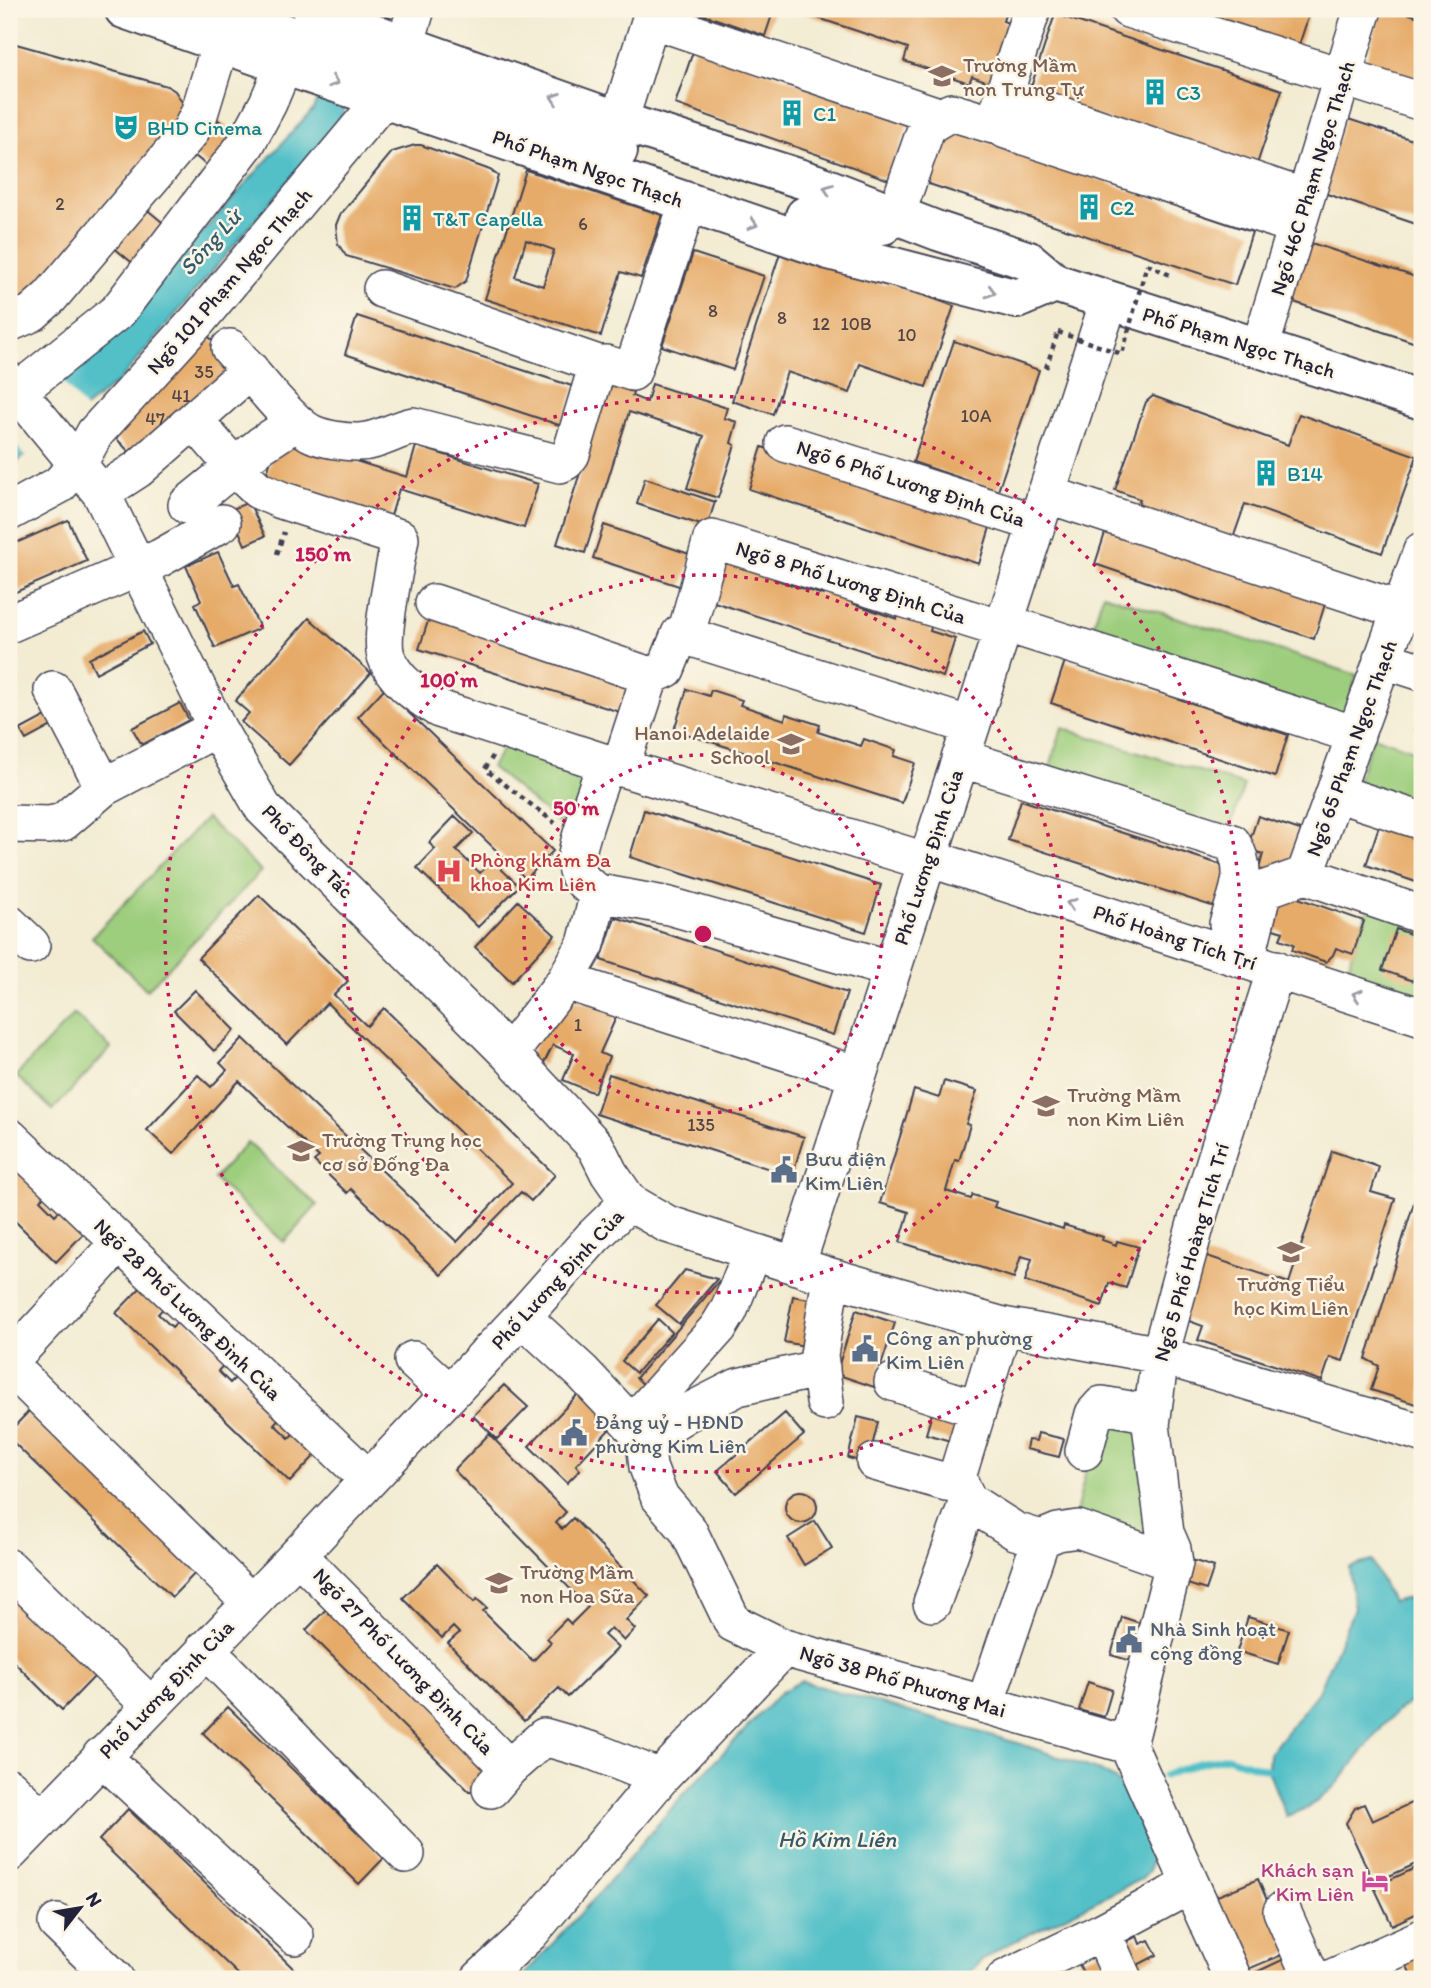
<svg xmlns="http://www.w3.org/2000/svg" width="1431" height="1988" font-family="Itim,sans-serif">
	<rect width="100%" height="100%" fill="#fcf5e5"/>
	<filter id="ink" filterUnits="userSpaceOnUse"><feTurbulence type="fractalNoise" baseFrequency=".0143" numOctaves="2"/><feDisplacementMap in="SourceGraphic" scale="14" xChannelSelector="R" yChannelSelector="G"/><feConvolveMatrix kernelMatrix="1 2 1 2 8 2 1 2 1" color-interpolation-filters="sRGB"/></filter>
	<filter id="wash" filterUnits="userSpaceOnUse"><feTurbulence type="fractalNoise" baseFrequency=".00686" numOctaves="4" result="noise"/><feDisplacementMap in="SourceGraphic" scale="28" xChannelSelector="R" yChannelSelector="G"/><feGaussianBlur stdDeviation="1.57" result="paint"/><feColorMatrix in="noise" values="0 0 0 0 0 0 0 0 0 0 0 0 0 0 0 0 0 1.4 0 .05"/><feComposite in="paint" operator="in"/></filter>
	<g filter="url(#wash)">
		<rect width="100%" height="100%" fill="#f3ecd3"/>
		<!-- green -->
		<path fill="#9dce7d" stroke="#60785c" stroke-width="2" d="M1103,594L1357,675L1344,717L1090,636Z
			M1062,728L1244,785L1229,831L1048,774Z
			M1373,736L1422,753V809L1356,786Z
			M509,739L600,768L573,835L491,767Z
			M206,818L261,871L147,990L92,937Z
			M1369,905L1422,924V1003L1345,976Z
			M74,1014L111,1048L53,1110L16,1076Z
			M247,1142L317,1205L284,1242L214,1179Z
			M1100,1409L1146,1416L1159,1541L1074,1522Z"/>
		<!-- water -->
		<path fill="#52c0c8" stroke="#3a7182" stroke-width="2" d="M355,9H387L340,120L121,379L17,462L9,466V415L116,328L313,109Z
			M1372,1561L1392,1602L1411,1597L1422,1603V1695C1415,1700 1406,1704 1399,1710C1360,1743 1340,1802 1286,1816L1268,1770L1269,1754L1318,1692L1354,1609L1349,1567Z
			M801,1681L1021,1744L1100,1771L1115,1779L1124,1791L1138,1816L1151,1861L1149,1871L1141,1879L1003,1947L981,1961L962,1979H520L603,1889L681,1797L781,1692Z"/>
		<!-- pier -->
		<path fill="#f3ecd3" d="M56,373L87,411L27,459L9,437V411Z"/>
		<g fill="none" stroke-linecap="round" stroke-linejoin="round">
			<!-- stream -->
			<path stroke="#52c0c8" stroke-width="7" d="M1164,1776L1195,1764L1227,1757L1268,1770"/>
		</g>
		<g id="blocks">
			<!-- building -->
			<path fill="#e6ab69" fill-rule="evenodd" d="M700,9H774L765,36L699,13Z
				M791,9H1018L1016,14L1006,11L1003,21L1013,25L994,84L972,76L969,83L904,61L908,48Z
				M1163,9H1311L1296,54Z
				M1382,9H1393L1422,18V91L1362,72Z
				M1055,14L1282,90L1255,170L1029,93Z
				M9,42L167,86L175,91L182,102L184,112L29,300L9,304Z
				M695,46L909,122L889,180L675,104Z
				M1345,118L1422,143V226L1321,192Z
				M217,119L237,135L210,168L190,152Z
				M943,127L1252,232L1235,285L923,182Z
				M415,145H421L490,170L498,176L466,281L455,289L346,256L338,244L336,225L340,215L392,152Z
				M526,170L662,215L641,278L621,272L601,336L485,299ZM526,240L554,250L543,286L515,277Z
				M144,207L168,227L136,266L112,246Z
				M1308,242L1422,279V345L1288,300Z
				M781,250L885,285L887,282L954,306L926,387L860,364L850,393L787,372L773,414L732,401Z
				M693,253L764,276L733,370L662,346Z
				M357,316L575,387L562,426L345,354Z
				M205,333L243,371L141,464L107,429Z
				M954,341L1039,370L998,491L913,462Z
				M605,383L633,392L632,396L647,402L652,384L727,408L724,418L737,422L731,443L735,445L718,498L687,488L704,436L629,412L585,553L557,544L591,439Z
				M1153,396L1288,445L1299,414L1417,456L1382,553L1245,504L1230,547L1135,513L1140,499L1115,490L1146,402Z
				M278,437L407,477L416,446L538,484L524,528L399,489L390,519L265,480Z
				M762,447L991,524L979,564L749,489Z
				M645,478L715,502L707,527L637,504Z
				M249,502L265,536L245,545L230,510Z
				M68,520L87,561L9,595V546Z
				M1108,524L1327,598L1314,639L1095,564Z
				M604,525L692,555L682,587L593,558Z
				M218,552L234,586L239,584L260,628L215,648L195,604L201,600L186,566Z
				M721,561L745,569L747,563L776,573L774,579L823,595L825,588L856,598L854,604L897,619L900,612L932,623L930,631L955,639L943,677L708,600Z
				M431,612L637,677L626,714L419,649Z
				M309,618L371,673L289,765L241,722L249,713L235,701Z
				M143,631L150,644L96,673L89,659Z
				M1065,661L1288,735L1275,777L1051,703Z
				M384,689L553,851L526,879L358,717Z
				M687,689L709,696L711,690L742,700L740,705L785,720L786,714L820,725L818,732L861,746L864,739L896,750L894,756L915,763L902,803L674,730Z
				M180,703L189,720L142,745L132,728Z
				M1422,710V732L1415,729Z
				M55,711L61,721L26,740L20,730Z
				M1021,800L1234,869L1221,909L1008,840Z
				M644,810L881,885L866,932L630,857Z
				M455,816L473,833L456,850L480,873L493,861L519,886L478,927L417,868L435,849L429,843Z
				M1258,816L1315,835L1295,897L1364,921L1353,954L1336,948L1333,955L1326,962L1292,950L1294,944L1280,939L1283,932L1270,928L1287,878L1259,869L1263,854L1247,849Z
				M1379,826L1422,840V884L1366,865Z
				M259,895L348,981L334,995L367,1026L384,1008L555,1175L531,1201L521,1192L441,1275L351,1189L347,1193L314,1161L319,1157L239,1081L173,1154L147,1130L198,1075L211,1087L227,1070L220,1063L243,1038L457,1242L512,1183L327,1003L287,1045L198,958Z
				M518,901L555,935L512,982L475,947Z
				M615,917L847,993L833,1035L601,960Z
				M1396,929L1422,938V955L1413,981L1382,970Z
				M195,990L235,1030L214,1051L174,1011Z
				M557,994L618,1013L600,1053L609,1057L594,1093L563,1080L574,1054L553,1045L543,1065L529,1058Z
				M609,1074L804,1137L792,1176L596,1114Z
				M944,1081L977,1091L966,1124L970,1125L959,1161L955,1160L946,1191L971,1199L973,1195L996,1202L994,1207L1063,1229L1064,1225L1103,1237L1102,1240L1116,1245L1117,1241L1139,1247L1126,1288L1109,1283L1102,1306L1025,1281L1032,1259L1021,1256L1014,1278L900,1242L909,1212L880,1203L914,1090L939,1098Z
				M9,1150L50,1191L40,1200L55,1215L66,1204L89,1228L56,1262L9,1215Z
				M1332,1151L1379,1167L1371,1192L1395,1199L1343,1361L1330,1357L1322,1381L1198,1340L1203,1326L1178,1317L1198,1253L1289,1283Z
				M1416,1196L1422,1198V1406L1371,1390L1379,1366L1366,1359Z
				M685,1270L717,1279L679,1324L656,1305Z
				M719,1281L736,1288L653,1393L636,1378Z
				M146,1282L168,1303L158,1314L172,1327L183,1316L228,1360L218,1371L230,1383L240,1373L283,1414L274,1424L289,1438L298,1429L320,1450L290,1482L116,1313Z
				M793,1296L818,1301L810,1347L784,1342Z
				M856,1310L895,1323L874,1387L836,1374Z
				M658,1319L672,1332L636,1373L622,1361Z
				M504,1385L528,1407L497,1439L473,1416Z
				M585,1387L619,1419L576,1465L580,1470L567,1483L529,1446Z
				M35,1405L202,1566L172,1597L9,1438V1432Z
				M933,1410L967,1419L961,1444L926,1434Z
				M785,1413L804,1435L736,1493L717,1471Z
				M858,1417L878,1422L868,1463L848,1458Z
				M1038,1433L1064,1439L1059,1457L1026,1449L1028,1440L1036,1441Z
				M489,1434L566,1512L556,1523L562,1529L573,1518L649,1596L626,1620L635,1629L624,1641L611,1628L604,1635L618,1648L568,1697L559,1688L524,1721L448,1643L459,1633L453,1627L442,1638L403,1598L437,1564L474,1602L477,1599L487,1608L483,1611L533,1661L551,1642L547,1638L566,1619L571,1624L588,1607L454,1470Z
				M785 1507a16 16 0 1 1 32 0a16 16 0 1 1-32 0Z
				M815,1521L832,1548L804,1565L788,1538Z
				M1182,1557L1214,1567L1206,1590L1175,1580Z
				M9,1590L96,1675L62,1710L9,1657Z
				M335,1600L499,1762L470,1792L306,1630Z
				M1122,1617L1146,1625L1135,1662L1111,1655Z
				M1248,1617L1289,1630L1278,1664L1237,1651Z
				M1088,1682L1112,1690L1104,1717L1079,1710Z
				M228,1707L384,1858L359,1884L203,1733Z
				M1422,1798V1861L1374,1883L1346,1823L1355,1808L1364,1804L1372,1821Z
				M128,1809L295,1970L286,1979H243L99,1840Z
				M1422,1865V1911L1392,1925L1374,1887Z
				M1258,1879L1289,1952L1246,1970L1215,1897Z
				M1137,1936L1140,1944L1149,1940L1157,1955L1130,1969L1118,1946Z
				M1422,1949V1979H1413L1403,1958Z
				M1100,1951L1111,1979H1086L1078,1962Z
				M1293,1955L1296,1979H1250L1248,1976Z"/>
		</g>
	</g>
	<g filter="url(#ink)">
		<use href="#blocks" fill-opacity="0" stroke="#414052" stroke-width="2"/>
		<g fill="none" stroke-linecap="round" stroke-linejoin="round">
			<!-- minor casing -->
			<g stroke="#414052" stroke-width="40">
				<path id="minor" d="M1128,9L1422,102
					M651,19L941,117
					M405,45L416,9
					M1004,96L1305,198
					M997,116L1006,130L1297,226
					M619,121L654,9
					M896,215L927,126L951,112L994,125L1032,9
					M382,289L598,364
					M9,323L32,313L50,297L190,132L199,114L218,52L217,42
					M230,348C248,368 291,425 313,434C324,439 344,442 356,442C376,443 394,430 413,426L560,464L566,461L571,454L598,364H606L632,372L688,203
					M1260,348L1363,9
					M9,381L101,493L217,728L263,808L509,1054L596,1147L609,1173L629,1202L667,1224L831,1277L1003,1326L1160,1355L1422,1433
					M18,391L118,311L246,144L268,103L284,65
					M194,420L235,468L258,490L281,500L400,538C396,563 379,635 386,656C394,681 419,696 439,709L606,763L909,856L947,864L1422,1017
					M785,443L1037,523
					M101,493L138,469L250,370
					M1046,494L1400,610
					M187,505L261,445L296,422
					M9,512L59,485L78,464L95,433L199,319L383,99
					M434,603L650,676
					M1004,623L1356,735
					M9,624L160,558L222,523
					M686,634L712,539L1002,629
					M1382,659L1422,672
					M53,690L104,787
					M960,758L1232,843C1250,872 1237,893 1228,924
					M620,768L650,676L666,669L680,634L971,726
					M1336,793L1422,821
					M9,824L49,825L63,822L104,787L217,728
					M1305,875L1422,915
					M599,893L669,906L891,969
					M9,924L31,945
					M1246,960L1263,890L1305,875L1422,551
					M565,981L858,1075
					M509,1054L565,981L586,944L599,893C588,887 577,879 576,865C575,845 599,785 606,763
					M9,1137L368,1479
					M796,1266L1109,301
					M522,1317L582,1372L645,1439
					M1003,1326L957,1477L968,1501L1015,1531L1041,1539
					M413,1360L449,1393
					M9,1362L119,1243
					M9,1365L250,1602
					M893,1382L978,1409
					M825,1402L819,1355L831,1277
					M632,1424L718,1328L729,1310L752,1252
					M645,1439L648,1467L659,1496L688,1530L733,1623L784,1648L1128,1745L1233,1979
					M645,1439L685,1414L738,1387L821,1368
					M1084,1451L1094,1414L1102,1405L1152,1414
					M875,1462L946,1482L959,1483
					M298,1555L509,1768
					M9,1568L150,1705
					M932,1603L968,1501
					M205,1649L406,1854
					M985,1704L1041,1539L1058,1532L1078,1529L1174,1563
					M1128,1745L1174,1563L1172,1549L1165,1533L1151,1425L1160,1355L1198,1216L1276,969
					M101,1756L295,1936
					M9,1787L41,1818
					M491,1789L509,1768L544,1737L593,1751L660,1778
					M9,1853L298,1555L522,1317L593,1237L629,1202
					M1282,1911L1312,1979
					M57,1923L115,1979
					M1102,1932L1123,1979
					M480,1979L530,1933L660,1778L784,1648
					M1005,1979L1102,1932L1190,1885
					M1330,1979L1422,1938"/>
			</g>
			<!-- major casing -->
			<g stroke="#414052" stroke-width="42">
				<path id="major" d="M124,9L298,70L829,250L1017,299L1055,283
					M214,9L618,151
					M311,9L405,45L619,121L814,183L938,231L1029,261L1055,283L1422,400
					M805,216L883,225"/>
			</g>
			<!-- path -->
			<path stroke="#414052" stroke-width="4.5" stroke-dasharray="5 5" stroke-linecap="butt" d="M1147,264L1172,276
				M1046,368L1058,332
				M277,554L284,532
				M493,756L485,769L555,823"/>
			<!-- minor -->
			<use href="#minor" stroke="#fff" stroke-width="37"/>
			<!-- major -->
			<use href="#major" stroke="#fff" stroke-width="38"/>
			<!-- path-bridge -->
			<path stroke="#414052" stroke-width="4.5" stroke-dasharray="5 5" stroke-linecap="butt" d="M1058,332L1122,354L1147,264"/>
		</g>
		<!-- one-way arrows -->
		<defs><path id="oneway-chevron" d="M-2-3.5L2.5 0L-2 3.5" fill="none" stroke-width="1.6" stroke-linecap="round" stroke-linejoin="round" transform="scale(1.75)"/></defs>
		<g stroke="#9c9ca7">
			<use href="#oneway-chevron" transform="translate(334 82) rotate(18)"/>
			<use href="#oneway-chevron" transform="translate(555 98) rotate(-161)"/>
			<use href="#oneway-chevron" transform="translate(828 189) rotate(-159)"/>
			<use href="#oneway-chevron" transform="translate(753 224) rotate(18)"/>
			<use href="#oneway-chevron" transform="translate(991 292) rotate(16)"/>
			<use href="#oneway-chevron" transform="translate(1071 904) rotate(-162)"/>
			<use href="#oneway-chevron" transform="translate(1357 995) rotate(-162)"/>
		</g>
	</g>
	<!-- distance rings -->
	<g fill="none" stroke="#c2185b" stroke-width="3.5" stroke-dasharray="3.5 7">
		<circle cx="703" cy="934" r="179"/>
		<circle cx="703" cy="934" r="359"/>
		<circle cx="703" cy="934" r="538"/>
	</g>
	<!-- icons -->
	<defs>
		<g id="school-bare" transform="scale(2.1)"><path d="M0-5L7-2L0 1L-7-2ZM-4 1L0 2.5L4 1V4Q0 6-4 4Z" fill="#8d6e63" stroke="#fcf5e5" stroke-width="2.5" paint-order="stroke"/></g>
		<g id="building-bare" transform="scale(2.1)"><path d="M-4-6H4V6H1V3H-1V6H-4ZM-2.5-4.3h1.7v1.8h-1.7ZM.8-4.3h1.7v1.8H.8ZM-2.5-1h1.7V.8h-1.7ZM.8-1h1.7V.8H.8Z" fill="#0f9aa8" stroke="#fcf5e5" stroke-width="2.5" paint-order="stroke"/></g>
		<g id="theatre-bare" transform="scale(2.1)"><path d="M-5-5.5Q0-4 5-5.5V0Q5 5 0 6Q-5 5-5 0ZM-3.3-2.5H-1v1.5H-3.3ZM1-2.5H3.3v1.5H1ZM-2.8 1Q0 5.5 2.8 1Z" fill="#0f9aa8" stroke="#fcf5e5" stroke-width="2.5" paint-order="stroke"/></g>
		<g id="hospital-bare" transform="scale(2.1)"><path d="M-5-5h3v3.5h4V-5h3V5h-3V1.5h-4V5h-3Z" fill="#e0444e" stroke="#fcf5e5" stroke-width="2.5" paint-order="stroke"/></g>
		<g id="civic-bare" transform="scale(2.1)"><path d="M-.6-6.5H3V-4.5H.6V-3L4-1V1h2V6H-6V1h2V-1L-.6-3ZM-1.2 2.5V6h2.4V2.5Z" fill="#5c6f8a" stroke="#fcf5e5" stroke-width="2.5" paint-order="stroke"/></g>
		<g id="hotel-bare" transform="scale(2.1)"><path d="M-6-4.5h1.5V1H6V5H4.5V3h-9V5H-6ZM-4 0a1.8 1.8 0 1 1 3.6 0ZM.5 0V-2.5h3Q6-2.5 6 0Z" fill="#d1479c" stroke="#fcf5e5" stroke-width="2.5" paint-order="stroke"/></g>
	</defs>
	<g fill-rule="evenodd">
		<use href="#school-bare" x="942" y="76"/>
		<use href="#building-bare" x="1155" y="92"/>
		<use href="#building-bare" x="792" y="113"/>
		<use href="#theatre-bare" x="126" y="127"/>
		<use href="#building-bare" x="1089" y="207"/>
		<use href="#building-bare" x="412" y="218"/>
		<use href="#building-bare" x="1266" y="473"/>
		<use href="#school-bare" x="791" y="744"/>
		<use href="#hospital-bare" x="449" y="871"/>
		<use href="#school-bare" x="1046" y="1106"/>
		<use href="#school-bare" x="301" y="1151"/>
		<use href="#civic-bare" x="784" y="1170"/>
		<use href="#school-bare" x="1291" y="1252"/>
		<use href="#civic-bare" x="865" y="1349"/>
		<use href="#civic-bare" x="574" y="1433"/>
		<use href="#school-bare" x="499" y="1583"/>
		<use href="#civic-bare" x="1129" y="1640"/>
		<use href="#hotel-bare" x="1375" y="1881"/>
	</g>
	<g text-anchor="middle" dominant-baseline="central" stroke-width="5" stroke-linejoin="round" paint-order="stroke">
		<!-- number labels -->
		<g font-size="18" fill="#534446">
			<text x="60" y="204">2</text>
			<text x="583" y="224">6</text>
			<text x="713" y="311">8</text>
			<text x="782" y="318">8</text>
			<text x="821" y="324">12</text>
			<text x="856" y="324">10B</text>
			<text x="907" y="335">10</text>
			<text x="204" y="372">35</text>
			<text x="181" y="396">41</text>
			<text x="976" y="416">10A</text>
			<text x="155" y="419">47</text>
			<text x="578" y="1025">1</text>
			<text x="701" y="1125">135</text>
		</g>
		<!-- education labels -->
		<g font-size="21" fill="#785e54" stroke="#fcf5e5" text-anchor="start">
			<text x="963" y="64">Trường Mầm<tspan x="963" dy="24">non Trung Tự</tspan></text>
			<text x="770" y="732" text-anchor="end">Hanoi Adelaide<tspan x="770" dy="24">School</tspan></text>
			<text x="1067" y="1094">Trường Mầm<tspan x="1067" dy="24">non Kim Liên</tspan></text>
			<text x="322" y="1139">Trường Trung học<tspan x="322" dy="24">cơ sở Đống Đa</tspan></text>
			<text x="1291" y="1283" text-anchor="middle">Trường Tiểu<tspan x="1291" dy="24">học Kim Liên</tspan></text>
			<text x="520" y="1571">Trường Mầm<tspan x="520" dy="24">non Hoa Sữa</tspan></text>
		</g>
		<!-- culture labels -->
		<g font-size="21" fill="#0d838f" stroke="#fcf5e5" text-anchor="start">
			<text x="1176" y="92">C3</text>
			<text x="813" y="113">C1</text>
			<text x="147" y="127">BHD Cinema</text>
			<text x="1110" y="207">C2</text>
			<text x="433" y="218">T&amp;T Capella</text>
			<text x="1287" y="473">B14</text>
		</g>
		<!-- street labels -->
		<g font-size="21" fill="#22223b" stroke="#fcf5e5">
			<text transform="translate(588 168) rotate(19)">Phố Phạm Ngọc Thạch</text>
			<text transform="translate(1312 178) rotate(-73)">Ngõ 46C Phạm Ngọc Thạch</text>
			<text transform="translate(229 281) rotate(-49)">Ngõ 101 Phạm Ngọc Thạch</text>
			<text transform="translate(1239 342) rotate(17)">Phố Phạm Ngọc Thạch</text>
			<text transform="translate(911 483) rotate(18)">Ngõ 6 Phố Lương Định Của</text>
			<text transform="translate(851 582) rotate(17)">Ngõ 8 Phố Lương Định Của</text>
			<text transform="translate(1351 748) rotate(-70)">Ngõ 65 Phạm Ngọc Thạch</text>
			<text transform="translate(308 851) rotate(46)">Phố Đông Tác</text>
			<text transform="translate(928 857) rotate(-72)">Phố Lương Định Của</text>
			<text transform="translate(1175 937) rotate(18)">Phố Hoàng Tích Trí</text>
			<text transform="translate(1191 1252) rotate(-74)">Ngõ 5 Phố Hoàng Tích Trí</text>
			<text transform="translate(557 1279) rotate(-47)">Phố Lương Định Của</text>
			<text transform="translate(188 1309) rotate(44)">Ngõ 28 Phố Lương Đình Của</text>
			<text transform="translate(404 1661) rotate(46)">Ngõ 27 Phố Lương Định Của</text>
			<text transform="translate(903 1681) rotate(16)">Ngõ 38 Phố Phương Mai</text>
			<text transform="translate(166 1689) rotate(-46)">Phố Lương Định Của</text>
		</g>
		<!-- health labels -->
		<g font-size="21" fill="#be3a42" stroke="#fcf5e5" text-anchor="start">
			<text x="470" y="859">Phòng khám Đa<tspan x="470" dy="24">khoa Kim Liên</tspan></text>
		</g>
		<!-- service labels -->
		<g font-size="21" fill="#4e5e75" stroke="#fcf5e5" text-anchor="start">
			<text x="805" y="1158">Bưu điện<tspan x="805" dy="24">Kim Liên</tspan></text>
			<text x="886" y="1337">Công an phường<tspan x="886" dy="24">Kim Liên</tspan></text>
			<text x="595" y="1421">Đảng uỷ - HĐND<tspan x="595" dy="24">phường Kim Liên</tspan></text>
			<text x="1150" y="1628">Nhà Sinh hoạt<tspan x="1150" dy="24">cộng đồng</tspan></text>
		</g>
		<!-- hotel labels -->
		<g font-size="21" fill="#b23c85" stroke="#fcf5e5" text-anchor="end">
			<text x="1354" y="1869">Khách sạn<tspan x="1354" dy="24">Kim Liên</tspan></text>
		</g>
		<!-- water labels -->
		<g font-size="23" font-style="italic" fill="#33596c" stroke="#fcf5e5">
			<text transform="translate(210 242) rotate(-48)">Sông Lừ</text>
			<text x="837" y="1839">Hồ Kim Liên</text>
		</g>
	</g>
	<circle cx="703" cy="934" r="10" fill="#c2185b" stroke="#fcf5e5" stroke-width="3.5"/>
	<g font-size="21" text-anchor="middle" font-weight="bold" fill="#c2185b" stroke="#fcf5e5" stroke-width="5" stroke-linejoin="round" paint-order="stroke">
		<text x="323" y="561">150 m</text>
		<text x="449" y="687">100 m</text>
		<text x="576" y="815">50 m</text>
	</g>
	<!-- margin -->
	<rect width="1431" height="1988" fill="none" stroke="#fcf5e5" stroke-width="35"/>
	<!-- north arrow -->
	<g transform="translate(80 1908) rotate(59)" stroke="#fcf5e5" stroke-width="5" paint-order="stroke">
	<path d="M0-5L12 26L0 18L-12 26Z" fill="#22223b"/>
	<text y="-10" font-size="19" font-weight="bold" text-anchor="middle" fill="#22223b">N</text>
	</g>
</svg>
